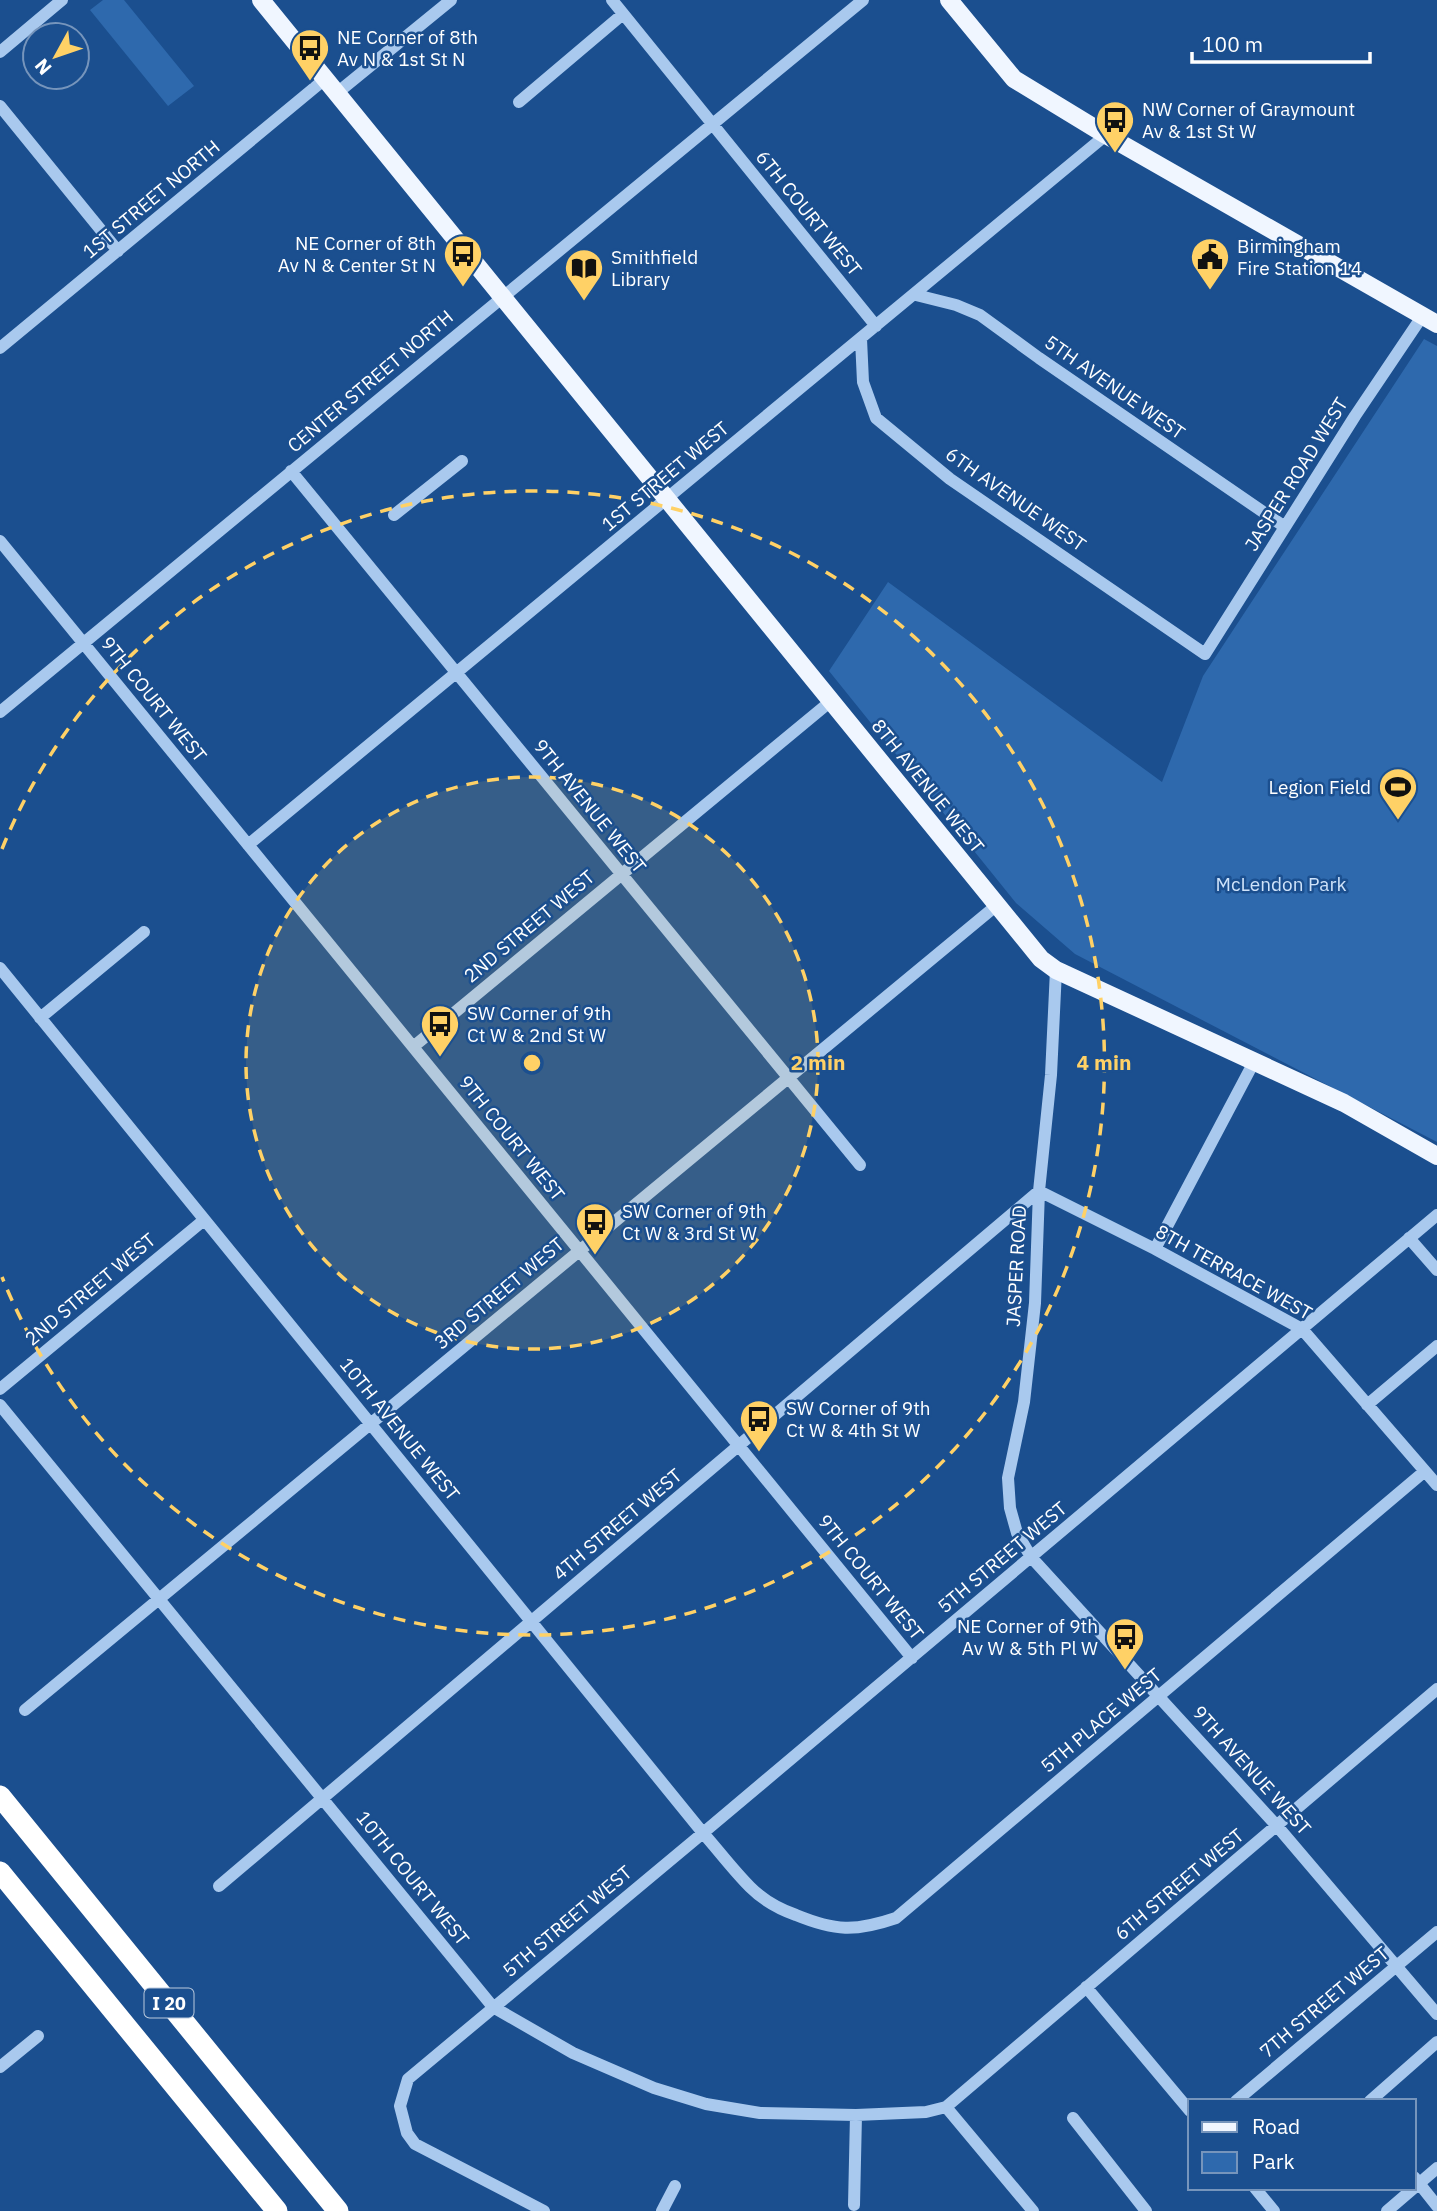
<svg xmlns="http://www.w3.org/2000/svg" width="1437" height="2211" font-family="'IBM Plex Sans',sans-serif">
	<rect width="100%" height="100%" fill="#1b4f8f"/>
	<!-- green -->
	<path fill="#2e69ad" d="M103,0H124L194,86L168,106L90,10Z
		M1424,339L1437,346V1142L1075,954L1016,903L829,671L888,582L1162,782L1203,676Z"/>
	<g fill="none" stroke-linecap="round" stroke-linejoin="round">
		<!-- minor -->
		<path stroke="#a9c9ee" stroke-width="12" d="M612,0L876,326
			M0,52L62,0
			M337,93L451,0
			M519,102L623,14
			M0,106L118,251
			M916,295L956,305L980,315L1039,358L1285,527
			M861,339L863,382L876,418L950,479L1205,654L1355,416L1423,315
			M0,348L325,79
			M291,471L860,1165
			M394,515L462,461
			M0,541L912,1658
			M0,712L863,0
			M248,845L1106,135
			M0,968L703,1833C719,1851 733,1870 750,1887C763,1900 779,1909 796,1915C835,1931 855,1932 896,1918L1425,1471
			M1056,970L1051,1075L1039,1191L1035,1303L1024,1402L1008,1478L1010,1508L1017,1533L1031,1557L1277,1826L1437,2014
			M40,1018L144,932
			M413,1047L831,701
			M1409,1238L1437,1270
			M1155,1249L1255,1060
			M0,1389L204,1220
			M0,1405L493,2007L573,2053L654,2088L706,2104L760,2113L856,2115L926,2112L946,2107L1437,1689
			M1367,1405L1437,1346
			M25,1710L997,905
			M219,1886L1039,1191L1155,1249L1302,1329L1437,1485
			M1086,1987L1190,2111
			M0,2067L38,2036
			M1236,2101L1437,1932
			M1370,2101L1437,2042
			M946,2107L1033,2211
			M1073,2118L1146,2211
			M1414,2177L1437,2206
			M1255,2188L1274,2211
			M854,2205L856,2115
			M544,2211L415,2144L407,2133L400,2106L408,2079L703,1833L1437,1215
			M662,2211L675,2186
			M1387,2211L1437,2168"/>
		<!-- major -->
		<path stroke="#f0f6ff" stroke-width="18" d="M261,0L1041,959L1056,970L1344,1103L1437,1156
			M949,0L1014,79L1106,135L1437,324"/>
		<!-- highway -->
		<path stroke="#fff" stroke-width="21" d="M0,1796L338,2211
			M0,1872L277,2211"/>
	</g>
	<!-- distance rings -->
	<circle cx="532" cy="1063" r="286" fill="#ffd166" fill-opacity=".12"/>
	<g fill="none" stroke="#ffd166" stroke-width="3.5" stroke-dasharray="12 9">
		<circle cx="532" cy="1063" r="286"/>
		<path d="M2 849A572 572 0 1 1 2 1277"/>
	</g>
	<!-- icons -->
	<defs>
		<g id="bus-pin" transform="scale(2.0125)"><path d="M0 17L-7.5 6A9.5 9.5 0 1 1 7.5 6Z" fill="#ffd166" stroke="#1b4f8f"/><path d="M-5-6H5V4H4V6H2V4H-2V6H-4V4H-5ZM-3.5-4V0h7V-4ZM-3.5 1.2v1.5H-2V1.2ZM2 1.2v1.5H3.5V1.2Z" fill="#111"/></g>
		<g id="civic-pin" transform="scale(2.0125)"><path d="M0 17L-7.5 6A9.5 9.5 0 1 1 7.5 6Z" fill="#ffd166" stroke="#1b4f8f"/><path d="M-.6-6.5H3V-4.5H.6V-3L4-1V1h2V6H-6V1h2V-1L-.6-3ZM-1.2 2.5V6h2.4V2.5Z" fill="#111"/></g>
		<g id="library-pin" transform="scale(2.0125)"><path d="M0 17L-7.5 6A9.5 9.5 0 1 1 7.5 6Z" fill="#ffd166" stroke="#1b4f8f"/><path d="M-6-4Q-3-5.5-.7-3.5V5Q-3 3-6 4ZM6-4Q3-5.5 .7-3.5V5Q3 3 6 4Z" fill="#111"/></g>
		<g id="stadium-pin" transform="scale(2.0125)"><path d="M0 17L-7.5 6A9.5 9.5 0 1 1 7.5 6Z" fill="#ffd166" stroke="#1b4f8f"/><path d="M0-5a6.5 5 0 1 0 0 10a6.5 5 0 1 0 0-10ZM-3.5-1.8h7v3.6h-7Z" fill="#111"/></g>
	</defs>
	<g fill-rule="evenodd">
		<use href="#bus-pin" x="310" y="48"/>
		<use href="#bus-pin" x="1115" y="120"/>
		<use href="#bus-pin" x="463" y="254"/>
		<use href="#civic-pin" x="1210" y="257"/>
		<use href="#library-pin" x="584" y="268"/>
		<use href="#stadium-pin" x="1398" y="787"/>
		<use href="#bus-pin" x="440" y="1024"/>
		<use href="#bus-pin" x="595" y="1222"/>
		<use href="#bus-pin" x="759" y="1419"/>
		<use href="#bus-pin" x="1125" y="1637"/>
	</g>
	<g text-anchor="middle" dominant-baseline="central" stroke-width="5" stroke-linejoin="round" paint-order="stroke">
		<!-- shield labels -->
		<rect fill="#1b4f8f" stroke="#bbcadd" stroke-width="2" x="144.5" y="1988.5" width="49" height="29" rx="5"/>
		<g font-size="18" font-weight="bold" fill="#fff">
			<text x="169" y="2003">I 20</text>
		</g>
		<!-- poi labels -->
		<g font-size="19" fill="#fff" stroke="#1b4f8f" text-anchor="start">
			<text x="337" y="37">NE Corner of 8th<tspan x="337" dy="22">Av N &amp; 1st St N</tspan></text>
			<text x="1142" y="109">NW Corner of Graymount<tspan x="1142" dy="22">Av &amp; 1st St W</tspan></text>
			<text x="436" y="243" text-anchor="end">NE Corner of 8th<tspan x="436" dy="22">Av N &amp; Center St N</tspan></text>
			<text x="1237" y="246">Birmingham<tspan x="1237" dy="22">Fire Station 14</tspan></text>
			<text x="611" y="257">Smithfield<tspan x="611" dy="22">Library</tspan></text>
			<text x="1371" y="787" text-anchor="end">Legion Field</text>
			<text x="467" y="1013">SW Corner of 9th<tspan x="467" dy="22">Ct W &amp; 2nd St W</tspan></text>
			<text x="622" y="1211">SW Corner of 9th<tspan x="622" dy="22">Ct W &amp; 3rd St W</tspan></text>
			<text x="786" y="1408">SW Corner of 9th<tspan x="786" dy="22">Ct W &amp; 4th St W</tspan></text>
			<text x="1098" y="1626" text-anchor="end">NE Corner of 9th<tspan x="1098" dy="22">Av W &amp; 5th Pl W</tspan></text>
		</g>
		<!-- street labels -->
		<g font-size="19" fill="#fff" stroke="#1b4f8f">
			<text transform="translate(151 199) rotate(-40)">1ST STREET NORTH</text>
			<text transform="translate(809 213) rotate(51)">6TH COURT WEST</text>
			<text transform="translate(370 381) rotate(-40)">CENTER STREET NORTH</text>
			<text transform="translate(1115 387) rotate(35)">5TH AVENUE WEST</text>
			<text transform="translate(1296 474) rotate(-58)">JASPER ROAD WEST</text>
			<text transform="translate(665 476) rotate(-40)">1ST STREET WEST</text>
			<text transform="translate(1016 499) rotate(35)">6TH AVENUE WEST</text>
			<text transform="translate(154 699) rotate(51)">9TH COURT WEST</text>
			<text transform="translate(928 786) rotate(51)">8TH AVENUE WEST</text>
			<text transform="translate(590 806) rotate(51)">9TH AVENUE WEST</text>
			<text transform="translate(529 926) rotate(-40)">2ND STREET WEST</text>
			<text transform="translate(512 1138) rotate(51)">9TH COURT WEST</text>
			<text transform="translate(1016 1266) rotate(-87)">JASPER ROAD</text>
			<text transform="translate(1234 1272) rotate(29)">8TH TERRACE WEST</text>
			<text transform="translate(90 1289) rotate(-40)">2ND STREET WEST</text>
			<text transform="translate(499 1293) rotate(-40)">3RD STREET WEST</text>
			<text transform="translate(400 1429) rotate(51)">10TH AVENUE WEST</text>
			<text transform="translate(617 1524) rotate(-40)">4TH STREET WEST</text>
			<text transform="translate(1002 1557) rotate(-40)">5TH STREET WEST</text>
			<text transform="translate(871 1577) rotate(51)">9TH COURT WEST</text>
			<text transform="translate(1101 1720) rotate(-40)">5TH PLACE WEST</text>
			<text transform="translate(1252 1770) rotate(48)">9TH AVENUE WEST</text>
			<text transform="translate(413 1878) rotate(51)">10TH COURT WEST</text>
			<text transform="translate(1179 1884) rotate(-40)">6TH STREET WEST</text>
			<text transform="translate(567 1921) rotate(-40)">5TH STREET WEST</text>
			<text transform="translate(1324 2002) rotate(-40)">7TH STREET WEST</text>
		</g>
		<!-- park labels -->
		<g font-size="19" fill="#cfe3fa" stroke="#1b4f8f">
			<text x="1281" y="884">McLendon Park</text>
		</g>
	</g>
	<circle cx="532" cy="1063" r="10" fill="#ffd166" stroke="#1b4f8f" stroke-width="3.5"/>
	<g font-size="21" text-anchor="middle" font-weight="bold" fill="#ffd166" stroke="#1b4f8f" stroke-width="5" stroke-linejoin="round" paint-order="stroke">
		<text x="818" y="1070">2 min</text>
		<text x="1104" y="1070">4 min</text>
	</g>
	<!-- legend -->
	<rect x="1188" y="2099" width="228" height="91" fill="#1b4f8f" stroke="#7695bc" stroke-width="2"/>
	<rect x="1202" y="2122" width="35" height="10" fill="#f0f6ff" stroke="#7695bc" stroke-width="2"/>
	<text x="1252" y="2134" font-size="21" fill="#ffffff">Road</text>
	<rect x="1202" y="2152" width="35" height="21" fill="#2e69ad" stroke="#7695bc" stroke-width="2"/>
	<text x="1252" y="2169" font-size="21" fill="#ffffff">Park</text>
	<!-- north arrow -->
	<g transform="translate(56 56) rotate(230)"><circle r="33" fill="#1b4f8f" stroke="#7695bc" stroke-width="2"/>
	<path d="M0-5L12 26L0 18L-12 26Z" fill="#ffd166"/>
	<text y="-10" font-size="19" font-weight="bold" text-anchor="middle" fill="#ffffff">N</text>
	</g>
	<!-- scale -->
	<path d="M1192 52v10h178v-10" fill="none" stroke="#ffffff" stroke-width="3.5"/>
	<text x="1202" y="52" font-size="21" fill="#ffffff" stroke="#1b4f8f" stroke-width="5" paint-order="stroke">100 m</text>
</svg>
